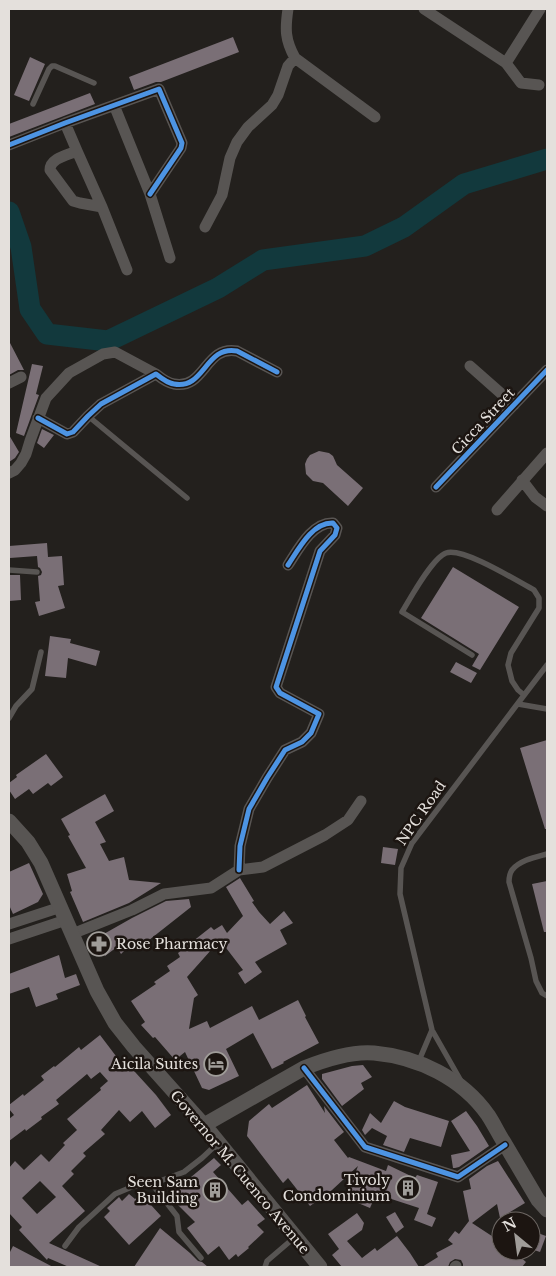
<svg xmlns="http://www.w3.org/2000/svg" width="556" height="1276" font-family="'Libre Baskerville',serif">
	<rect width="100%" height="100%" fill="#23201d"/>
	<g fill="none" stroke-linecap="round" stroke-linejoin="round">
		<!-- river -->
		<path stroke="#12393d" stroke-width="21" d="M9,212L21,247L30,309L47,334L108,341L218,288L263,260L365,246L404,227L464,184L547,159"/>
	</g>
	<!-- building -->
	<path fill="#7a6f76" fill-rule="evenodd" d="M233,37L239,52L161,82H156L134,90L129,77Z
		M30,57L45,64L29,101L14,95Z
		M90,93L95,104L9,137V124Z
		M9,341L24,370H18L9,375Z
		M32,364L43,366L36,394L39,395L24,436L16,433Z
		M42,429L54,435L44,448L37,443Z
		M9,435L19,452L15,458L9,462Z
		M319,451L329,453L333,456L337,465L363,488L348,506L323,483L313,481L306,474L305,464L307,459L310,455Z
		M47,543L48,557L62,556L64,585L58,586L65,608L39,616L35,602L40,601L38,576L41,575L42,572L40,568L38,567L37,556L10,558L9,546Z
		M453,567L519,607L480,670L472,666L479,654L421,618Z
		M9,575H20L21,600L9,601Z
		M50,636L71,639L70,643L100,651L96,666L68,658L66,678L45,676Z
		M456,662L477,673L471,683L450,672Z
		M547,740V829H545L520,748Z
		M46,754L63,777L51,786L48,783L33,794L29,789L15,799L9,790V783L17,777L16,775Z
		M105,794L114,811L95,822L106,842L100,844L109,861L124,857L129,880L161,883L129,903L83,922L70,892L72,891L67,874L86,868L68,836L70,835L61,819Z
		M383,847L398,849L395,865L381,863Z
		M29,863L43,894L38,902L13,914L9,905V872Z
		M240,878L254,901L252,902L259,912L270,924L284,911L293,923L280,930L287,944L255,962L262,972L245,984L238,973L243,970L220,940L187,977L198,995L194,998L189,1029L207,1021L210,1028L252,1006L259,1020L298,1000L306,1016L305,1017L319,1043L283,1062L284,1063L272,1069L253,1033L226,1049L239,1076L209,1090L202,1088L185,1052L175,1060L155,1037L153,1038L141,1025L145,1022L131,1001L156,984L154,982L170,971L167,966L180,957L178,953L211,927L214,930L222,925L227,933L243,916L226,887Z
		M547,881V932H544L532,884Z
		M189,899L191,907L139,948L134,941L121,954L117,947L105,956L95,939L132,918L166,901Z
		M59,955L65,978L76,974L80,985L56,994L58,999L36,1007L29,987L9,994V974Z
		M100,1035L122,1064L125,1061L156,1095L171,1115L155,1128L142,1111L130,1122L119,1110L101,1130L105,1134L83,1153L86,1156L71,1171L74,1174L62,1186L85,1211L49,1243L102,1267H69L48,1258L47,1260L19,1230L22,1227L9,1213V1168L15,1161L24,1170L41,1154L49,1162L65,1145L63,1143L77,1130L67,1119L101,1090L100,1088L108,1081L100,1072L91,1079L87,1074L56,1100L59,1104L41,1117L42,1119L26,1131L25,1129L9,1141V1119L14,1115L9,1109V1105L23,1094L24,1096L44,1080L41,1076L54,1066L55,1067L79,1047L81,1050ZM40,1181L56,1197L37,1214L22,1198Z
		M363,1065L372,1077L361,1083L364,1089L342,1106L322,1079V1074L352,1066Z
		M307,1085L325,1113L324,1106L344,1132L334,1140L348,1158L349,1157L386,1171L388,1165L415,1178L417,1175L438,1182L427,1214L436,1218L432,1227L414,1220L419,1208L376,1194L370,1208L346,1198L358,1166L332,1190L310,1206L288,1178L283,1183L247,1136L249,1121L269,1104L272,1108Z
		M394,1101L405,1107L449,1121L441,1147L410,1138L404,1152L383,1145L387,1136L372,1128L365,1135L362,1130L370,1113L381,1123Z
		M466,1111L477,1126L489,1146L459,1167L455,1168H453L451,1155L470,1151L451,1121Z
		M214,1158L221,1165L213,1172L242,1205L248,1200L265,1219L257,1225L264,1232L248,1247L249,1248L238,1257L236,1254L229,1260L219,1246L208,1255L187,1228L195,1222L168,1195L177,1185L179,1187Z
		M498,1161L525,1203L500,1218L497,1204L472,1223L501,1242V1251H513L526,1262L522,1267H463V1264L461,1260L455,1259L450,1262L448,1267H422L438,1257L436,1253L453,1244L448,1240L455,1231L459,1234L469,1221L463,1191L471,1189L469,1179L487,1166Z
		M129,1194L135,1199L141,1194L161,1216L129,1245L104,1217L110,1211L107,1208L118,1198L119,1197L122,1201Z
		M395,1212L404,1227L396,1233L386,1217Z
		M357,1213L364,1223L362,1230L347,1241L362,1258L375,1248L377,1251L397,1236L410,1253L419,1267H342L332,1255L339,1249L328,1234Z
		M160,1228L190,1253L198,1261L202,1262L208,1267H134Z
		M535,1232L546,1236L540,1252L531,1249V1236L533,1237Z
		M13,1246L53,1267H9V1254Z"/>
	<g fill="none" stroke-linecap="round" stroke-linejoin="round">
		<!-- service -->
		<path stroke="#585553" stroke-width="5.5" d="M33,104L49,69L52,66H55L94,83
			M88,416L187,498
			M9,570L37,572
			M472,655L402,612C410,599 432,558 446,553C463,547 517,581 534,590L539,598V608L511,653L508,665L512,681L518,690L524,695
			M518,704L547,709
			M9,718L16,706L32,689L41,652
			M547,854C536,857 520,860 512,870C510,873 509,878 509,882L531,958L536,981L542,993L547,996
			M418,1063L432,1030
			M461,1081L432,1030L400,894L401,868L412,843L547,665
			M152,1184L177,1216L179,1232L201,1258
			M65,1246L79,1227L115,1194L134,1186L152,1184L184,1172L202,1158L218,1143
			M265,1267L267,1261L295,1237"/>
		<!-- minor -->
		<path stroke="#585553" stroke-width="11" d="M424,9L506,63L521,83L539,85
			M295,58L375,117
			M506,63L540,9
			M114,105L150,194L170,258
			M65,123L77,151L102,207L127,270
			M9,145L65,123L159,89L182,143L181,148L150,194
			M77,151C68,155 50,158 50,170L73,201L80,203L102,207
			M205,227L222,195L230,158L237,142L248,127L272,105L278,95L288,66L295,58C285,40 285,29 288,9
			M470,366L514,405
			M9,383L21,377
			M38,418L67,434L73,432L88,416L101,404L156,374C161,378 167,383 174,384C205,390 205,345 237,351L277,372
			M9,473L15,470L21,463L26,454L30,441L46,398L69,373L103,354L115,352L156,374
			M522,480L535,497L547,506
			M436,487L547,370
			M497,510L547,453
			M239,870L240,846L249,809L267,778L285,750L302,742L311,733L319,714L280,693L276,687L320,551L335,535L337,528L333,523C312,522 298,550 288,565
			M9,924L61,907
			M72,934L132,910L164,894L211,888L239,870L263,867L325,835L348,820L361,801
			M9,939L66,920
			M304,1068L365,1147L458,1177L505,1145
			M455,1267L456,1266"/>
		<!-- secondary -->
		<path stroke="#585553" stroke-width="15" d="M9,821L28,842L41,863L97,991L115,1023L134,1047L210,1132L320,1267
			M204,1125L304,1068C324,1060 352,1051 374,1053C418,1057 462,1078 488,1115C494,1124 499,1135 505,1144C516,1163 527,1181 538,1200L547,1210"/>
		<!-- cycleway casing -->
		<g stroke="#1c1511" stroke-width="8">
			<path id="cycleway" d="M9,145L65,123L159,89L182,143L181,148L150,194
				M38,418L67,434L73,432L88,416L101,404L156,374C161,378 167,383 174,384C205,390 205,345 237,351L277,372
				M436,487L547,370
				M239,870L240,846L249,809L267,778L285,750L302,742L311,733L319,714L280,693L276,687L320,551L335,535L337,528L333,523C312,522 298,550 288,565
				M304,1068L365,1147L458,1177L505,1145"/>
		</g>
		<!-- cycleway -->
		<use href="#cycleway" stroke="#4d94e3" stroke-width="5"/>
	</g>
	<!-- icons -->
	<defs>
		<g id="pharmacy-ring" transform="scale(1.25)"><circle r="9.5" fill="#1c1511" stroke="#a09d99" stroke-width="1.5"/><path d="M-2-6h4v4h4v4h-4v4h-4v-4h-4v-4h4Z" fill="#a09d99"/></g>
		<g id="hotel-ring" transform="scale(1.25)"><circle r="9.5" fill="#1c1511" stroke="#a09d99" stroke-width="1.5"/><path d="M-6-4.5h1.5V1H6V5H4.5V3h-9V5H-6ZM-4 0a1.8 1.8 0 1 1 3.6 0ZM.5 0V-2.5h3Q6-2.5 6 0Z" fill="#a09d99"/></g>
		<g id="building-ring" transform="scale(1.25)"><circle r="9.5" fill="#1c1511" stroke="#a09d99" stroke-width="1.5"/><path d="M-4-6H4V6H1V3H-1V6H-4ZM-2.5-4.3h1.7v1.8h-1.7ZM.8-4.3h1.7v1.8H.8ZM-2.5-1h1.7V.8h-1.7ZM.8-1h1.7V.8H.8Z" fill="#a09d99"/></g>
	</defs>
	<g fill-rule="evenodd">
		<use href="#pharmacy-ring" x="99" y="944"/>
		<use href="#hotel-ring" x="216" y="1064"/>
		<use href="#building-ring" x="408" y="1188"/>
		<use href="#building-ring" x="215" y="1190"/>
	</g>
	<g text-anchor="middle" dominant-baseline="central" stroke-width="5" stroke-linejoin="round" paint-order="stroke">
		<!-- street labels -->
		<g font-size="14" fill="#e4e0dc" stroke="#1c1511">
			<text transform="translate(483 421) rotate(-47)">Cicca Street</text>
			<text transform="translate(421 813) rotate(-55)">NPC Road</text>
			<text transform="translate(240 1172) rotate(50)">Governor M. Cuenco Avenue</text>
		</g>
		<!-- poi labels -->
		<g font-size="14" fill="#e4e0dc" stroke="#1c1511" text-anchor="end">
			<text x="116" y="944" text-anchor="start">Rose Pharmacy</text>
			<text x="198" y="1064">Aicila Suites</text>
			<text x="390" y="1180">Tivoly<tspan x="390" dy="16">Condominium</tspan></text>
			<text x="198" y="1182">Seen Sam<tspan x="198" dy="16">Building</tspan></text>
		</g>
	</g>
	<!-- border -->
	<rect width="556" height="1276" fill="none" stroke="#e4e0dc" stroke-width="20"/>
	<!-- north arrow -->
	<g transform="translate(516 1236) rotate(331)"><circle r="24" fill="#1c1511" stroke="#6c6662"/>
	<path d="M0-4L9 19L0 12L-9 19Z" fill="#a09d99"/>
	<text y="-8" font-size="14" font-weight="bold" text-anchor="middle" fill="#e4e0dc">N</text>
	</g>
</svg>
